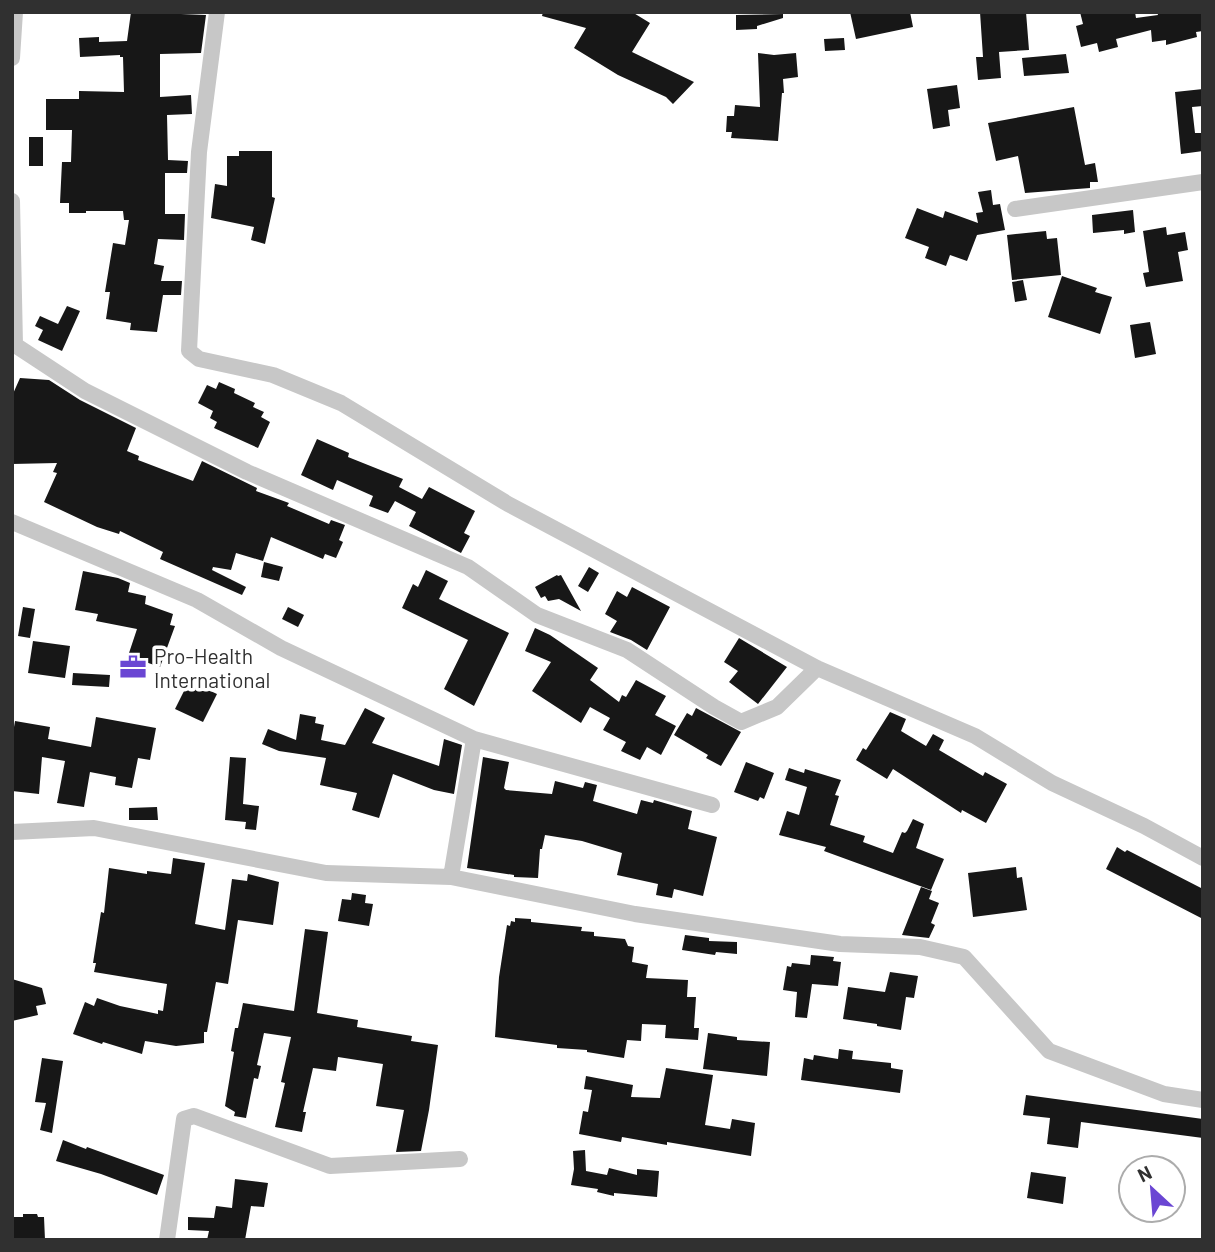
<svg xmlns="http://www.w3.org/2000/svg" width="1215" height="1252" font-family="Barlow,sans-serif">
	<rect width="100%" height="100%" fill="#fff"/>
	<!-- building -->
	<path fill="#171717" d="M131,12L206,15L201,53L160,54V97L191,95L192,114L167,115L168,160L188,161L187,173H165V214H185L184,240L158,239L154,264L164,266L161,281H182L181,295H163L157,332L130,330L131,323L106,319L110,292H105L113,243L125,245L129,220H124L123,211H86V213H69V203H60L62,162H71L72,130H46V99H79V91L124,92L123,57H120V55L80,57L79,38L99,37V42L127,41Z
		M543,12H632L650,23L632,52L694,82L673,104L666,97L618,75L574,48L586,28L542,16Z
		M850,12H910L913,27L856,39Z
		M980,12H1026L1029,50L999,52L1001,78L978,80L976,57H983Z
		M1080,12H1135L1136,18L1158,15L1157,12H1170V14L1202,12L1203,31L1196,32L1197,37L1166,45V40L1152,42L1151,30L1116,39L1118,47L1099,52L1097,43L1081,47L1076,26L1083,24Z
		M783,14V18L757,26V29L736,30V15Z
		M844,38L845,50L825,51L824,39Z
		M758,53L774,55L796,53L798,77L783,79L784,93H782L778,141L731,138L732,132H726L727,116H734L735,105L760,107Z
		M1066,54L1069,73L1024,76L1022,58Z
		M957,85L960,108L948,110L950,126L933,129L927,89Z
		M1203,89V106L1192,107L1195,133H1203V151L1181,154L1175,92Z
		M1074,107L1085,165L1095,163L1098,182H1090V188L1025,193L1018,156L996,161L988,123Z
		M29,137H43V166H29Z
		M239,151H272V197L275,198L265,244L251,240L254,227L211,218L215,184L227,186V156H239Z
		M991,190L993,205L1000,204L1005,230L977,235L967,261L950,255L946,266L925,258L929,247L905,238L917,208L943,218L945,211L978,223L976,213L983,212L978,192Z
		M1133,210L1135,232L1124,234V230L1093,233L1092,215Z
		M1166,227L1167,235L1185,232L1188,250L1178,252L1183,281L1146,287L1143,273L1149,272L1143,231Z
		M1046,231L1047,239L1057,238L1061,275L1012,280L1007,235Z
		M1062,276L1097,288L1095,292L1112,297L1100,334L1048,317Z
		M1023,280L1027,300L1015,302L1012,282Z
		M67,306L80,311L62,351L38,340L43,330L35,326L40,316L58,324Z
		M1150,322L1156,354L1135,358L1130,325Z
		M20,378L49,380L80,400L136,428L127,451L139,456L138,460L193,481L202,461L257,488L256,491L289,503L287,506L329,524L331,520L345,525L339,540L343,542L336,558L325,554L323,559L271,537L263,561L236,553L231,570L213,567L212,570L246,587L242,595L160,559L163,552L120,531L119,534L97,527L44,502L57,473L53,472L57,463L12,464V396Z
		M219,382L235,389L234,393L255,403L253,407L264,412L261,417L270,422L258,448L214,428L217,422L210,418L213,411L198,403L207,385L216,389Z
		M317,439L349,453L348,457L403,479L399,487L422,499L429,487L475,511L464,533L470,536L461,553L409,526L416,512L395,501L388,513L369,506L373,496L337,480L333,490L301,475Z
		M264,562L283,567L279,581L261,577Z
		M589,567L599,573L588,592L578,586Z
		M426,570L448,581L439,599L509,633L474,706L444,689L468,640L402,608L413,584L418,587Z
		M83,571L118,578L130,583L128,592L146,596L145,604L173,614L170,625L175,626L160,667L128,656L137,629L96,621L98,614L75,610Z
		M557,575L558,576L561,575L581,611L559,599L548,601L545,596L541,598L535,587Z
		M632,587L670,607L647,650L631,640L610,632L617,621L605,614L617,591L627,597Z
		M23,607L35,609L30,638L18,636Z
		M288,607L304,615L298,627L282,619Z
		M535,628L550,635L598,668L590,680L619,702L622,695L626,697L636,680L666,696L655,715L676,726L661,755L647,747L640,760L621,751L626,742L603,730L610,718L590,707L581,723L532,691L551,662L525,651Z
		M739,638L787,667L758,704L729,682L738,671L724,662Z
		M33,641L70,646L65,678L28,673Z
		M73,673L110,675L109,687L72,685Z
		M189,681L217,694L203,722L175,709Z
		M365,708L385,718L372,743L439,766L444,739L462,745L454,794L434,790L393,774L379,818L352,810L357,793L320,785L326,758L279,751L262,744L268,729L296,740L300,714L316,717L315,723L324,725L321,740L345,745Z
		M696,708L741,732L721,766L706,758L708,755L674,735L687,713L692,716Z
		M890,712L906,719L901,731L926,746L933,734L944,740L939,750L983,776L985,772L1007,784L986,823L962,810L961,813L893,769L887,779L856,760L863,748L866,750Z
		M96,717L156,728L150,760L138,758L132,788L115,785L116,777L90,772L84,807L57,803L65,761L42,757L39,794L12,791V739L15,721L50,727L48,739L91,747Z
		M230,757L246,758L243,804L259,806L256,830L245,829L246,822L225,820Z
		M483,757L509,762L504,788L506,790L552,794L555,781L583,788L585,782L597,785L593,801L637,814L641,800L653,803L654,800L692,811L688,829L717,837L703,896L674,889L672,898L656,895L658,884L617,875L622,853L582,841L545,835L542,849H540L538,878L514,877V875L467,868Z
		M746,762L774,773L764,799L760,797L758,801L734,792Z
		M789,768L804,773L805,769L841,780L835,795L839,796L830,825L865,836L863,842L893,853L902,832L905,833L907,831L913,819L924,824L916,848L944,859L931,890L824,851L826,847L779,835L787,811L799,815L807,787L785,780Z
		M157,807L158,820H129V808Z
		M1117,847L1125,852L1127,850L1203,889V919L1106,869Z
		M173,858L205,863L195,924L225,930L232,879L247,881L248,874L279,882L273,925L238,920L228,984L216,982L207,1032H204V1043L176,1046L145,1041L142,1054L103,1042L102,1044L73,1034L85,1002L94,1006L97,998L120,1006L158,1014V1010L163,1011L167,984L94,972L96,963H93L101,912L104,913L109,868L147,874V871L171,874Z
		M1016,867L1017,878L1022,877L1027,910L973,917L968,873Z
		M921,887L932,891L929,899L939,903L931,923L935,925L929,938L902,935Z
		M352,893L366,895L365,903L373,904L369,926L338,921L342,899L351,900Z
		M515,918L531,919V922L582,927L581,931L594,932V936L625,939L628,946L634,947L632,962L648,965L646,978L688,980L687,997H696L694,1028H699L698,1040L665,1038L666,1025L642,1024L641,1041L627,1040L624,1058L587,1052V1050L557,1048V1045L495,1037L499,977L507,925L510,926L511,921L515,922Z
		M305,929L328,932L317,1013L358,1020L357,1027L412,1036L411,1041L438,1045L429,1110L421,1151L396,1152L404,1110L376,1106L383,1064L338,1057L336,1071L313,1068L303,1112H306L302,1132L275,1127L285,1083L281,1082L291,1037L264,1033L257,1065L261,1066L258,1079L254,1078L246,1118L234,1116L235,1112L225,1106L234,1052L231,1051L235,1028H238L243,1003L294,1011Z
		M685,935L709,938V941L737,942V954L716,952L715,955L682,950Z
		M811,955L834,957L833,961L841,962L838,986L812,984L807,1018L795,1017L797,992L783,990L787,966L791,967L792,963L810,965Z
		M890,972L918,976L914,998L906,997L901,1030L877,1026V1024L843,1019L848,987L885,992Z
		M12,979L42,988L46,1004L36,1006L38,1015L12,1021Z
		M708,1033L737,1037V1040L770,1042L767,1076L703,1069Z
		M839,1049L853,1051L852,1059L891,1063V1068L903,1070L900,1093L801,1080L804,1058L813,1060L814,1055L838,1059Z
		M42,1058L63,1061L52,1133L40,1130L46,1103L35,1102Z
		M666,1068L713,1075L705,1125L730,1129L732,1119L755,1123L751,1156L667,1142V1145L622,1137L621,1142L579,1134L583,1111L588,1112L592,1090L584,1089L586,1076L633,1085L631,1097L660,1098Z
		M1026,1095L1203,1119V1138L1081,1122L1078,1148L1047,1144L1050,1118L1023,1115Z
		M63,1140L86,1149L87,1147L164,1175L157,1195L101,1174L56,1161Z
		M585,1150L586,1171L607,1175L609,1168L637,1175V1169L659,1171L657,1197L614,1193V1196L597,1192L598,1189L571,1185L574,1169L573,1151Z
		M1031,1172L1066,1177L1063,1204L1027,1198Z
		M235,1179L268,1183L264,1207L251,1206L245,1240H207L209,1231L188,1230V1217L214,1218L216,1206L232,1208Z
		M23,1214H37L38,1217H44L45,1240H13V1217H23Z"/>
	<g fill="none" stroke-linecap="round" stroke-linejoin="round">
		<!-- street -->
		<path stroke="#c7c7c7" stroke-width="16" d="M217,12L199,152L189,351L199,359L273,375L341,403L508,504L817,668L975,736L1052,783L1144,826L1203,858
			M12,58L15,12
			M12,201L15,345L85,391L247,472L468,567L537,615L627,650L714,707L741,722L777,707L817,668
			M1015,209L1203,182
			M12,522L197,600L281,648L474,739L712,805
			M12,832L94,828L326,873L451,877L474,739
			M451,877L635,914L840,944L920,947L964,957L1049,1051L1164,1094L1203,1100
			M167,1240L184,1119L194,1116L330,1166L460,1159"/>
	</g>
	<!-- icons -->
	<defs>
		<g id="office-bare" transform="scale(2.1)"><path d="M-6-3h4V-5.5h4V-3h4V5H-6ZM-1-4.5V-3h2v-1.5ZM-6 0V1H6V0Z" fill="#6a46d3" stroke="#fff" stroke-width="2.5" paint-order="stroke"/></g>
	</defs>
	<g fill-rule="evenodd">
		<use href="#office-bare" x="133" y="667"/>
	</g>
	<g text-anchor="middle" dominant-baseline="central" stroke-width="7" stroke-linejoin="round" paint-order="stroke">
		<!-- poi labels -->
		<g font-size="21" fill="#303030" stroke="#fff" text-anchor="start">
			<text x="154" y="655">Pro-Health<tspan x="154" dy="24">International</tspan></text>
		</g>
	</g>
	<!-- border -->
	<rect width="1215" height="1252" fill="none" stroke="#303030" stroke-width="28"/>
	<!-- north arrow -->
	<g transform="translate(1152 1189) rotate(334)"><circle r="33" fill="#ffffff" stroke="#acacac" stroke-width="2"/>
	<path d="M0-5L12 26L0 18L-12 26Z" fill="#6a46d3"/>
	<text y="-10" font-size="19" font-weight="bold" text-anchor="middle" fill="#303030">N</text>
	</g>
</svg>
